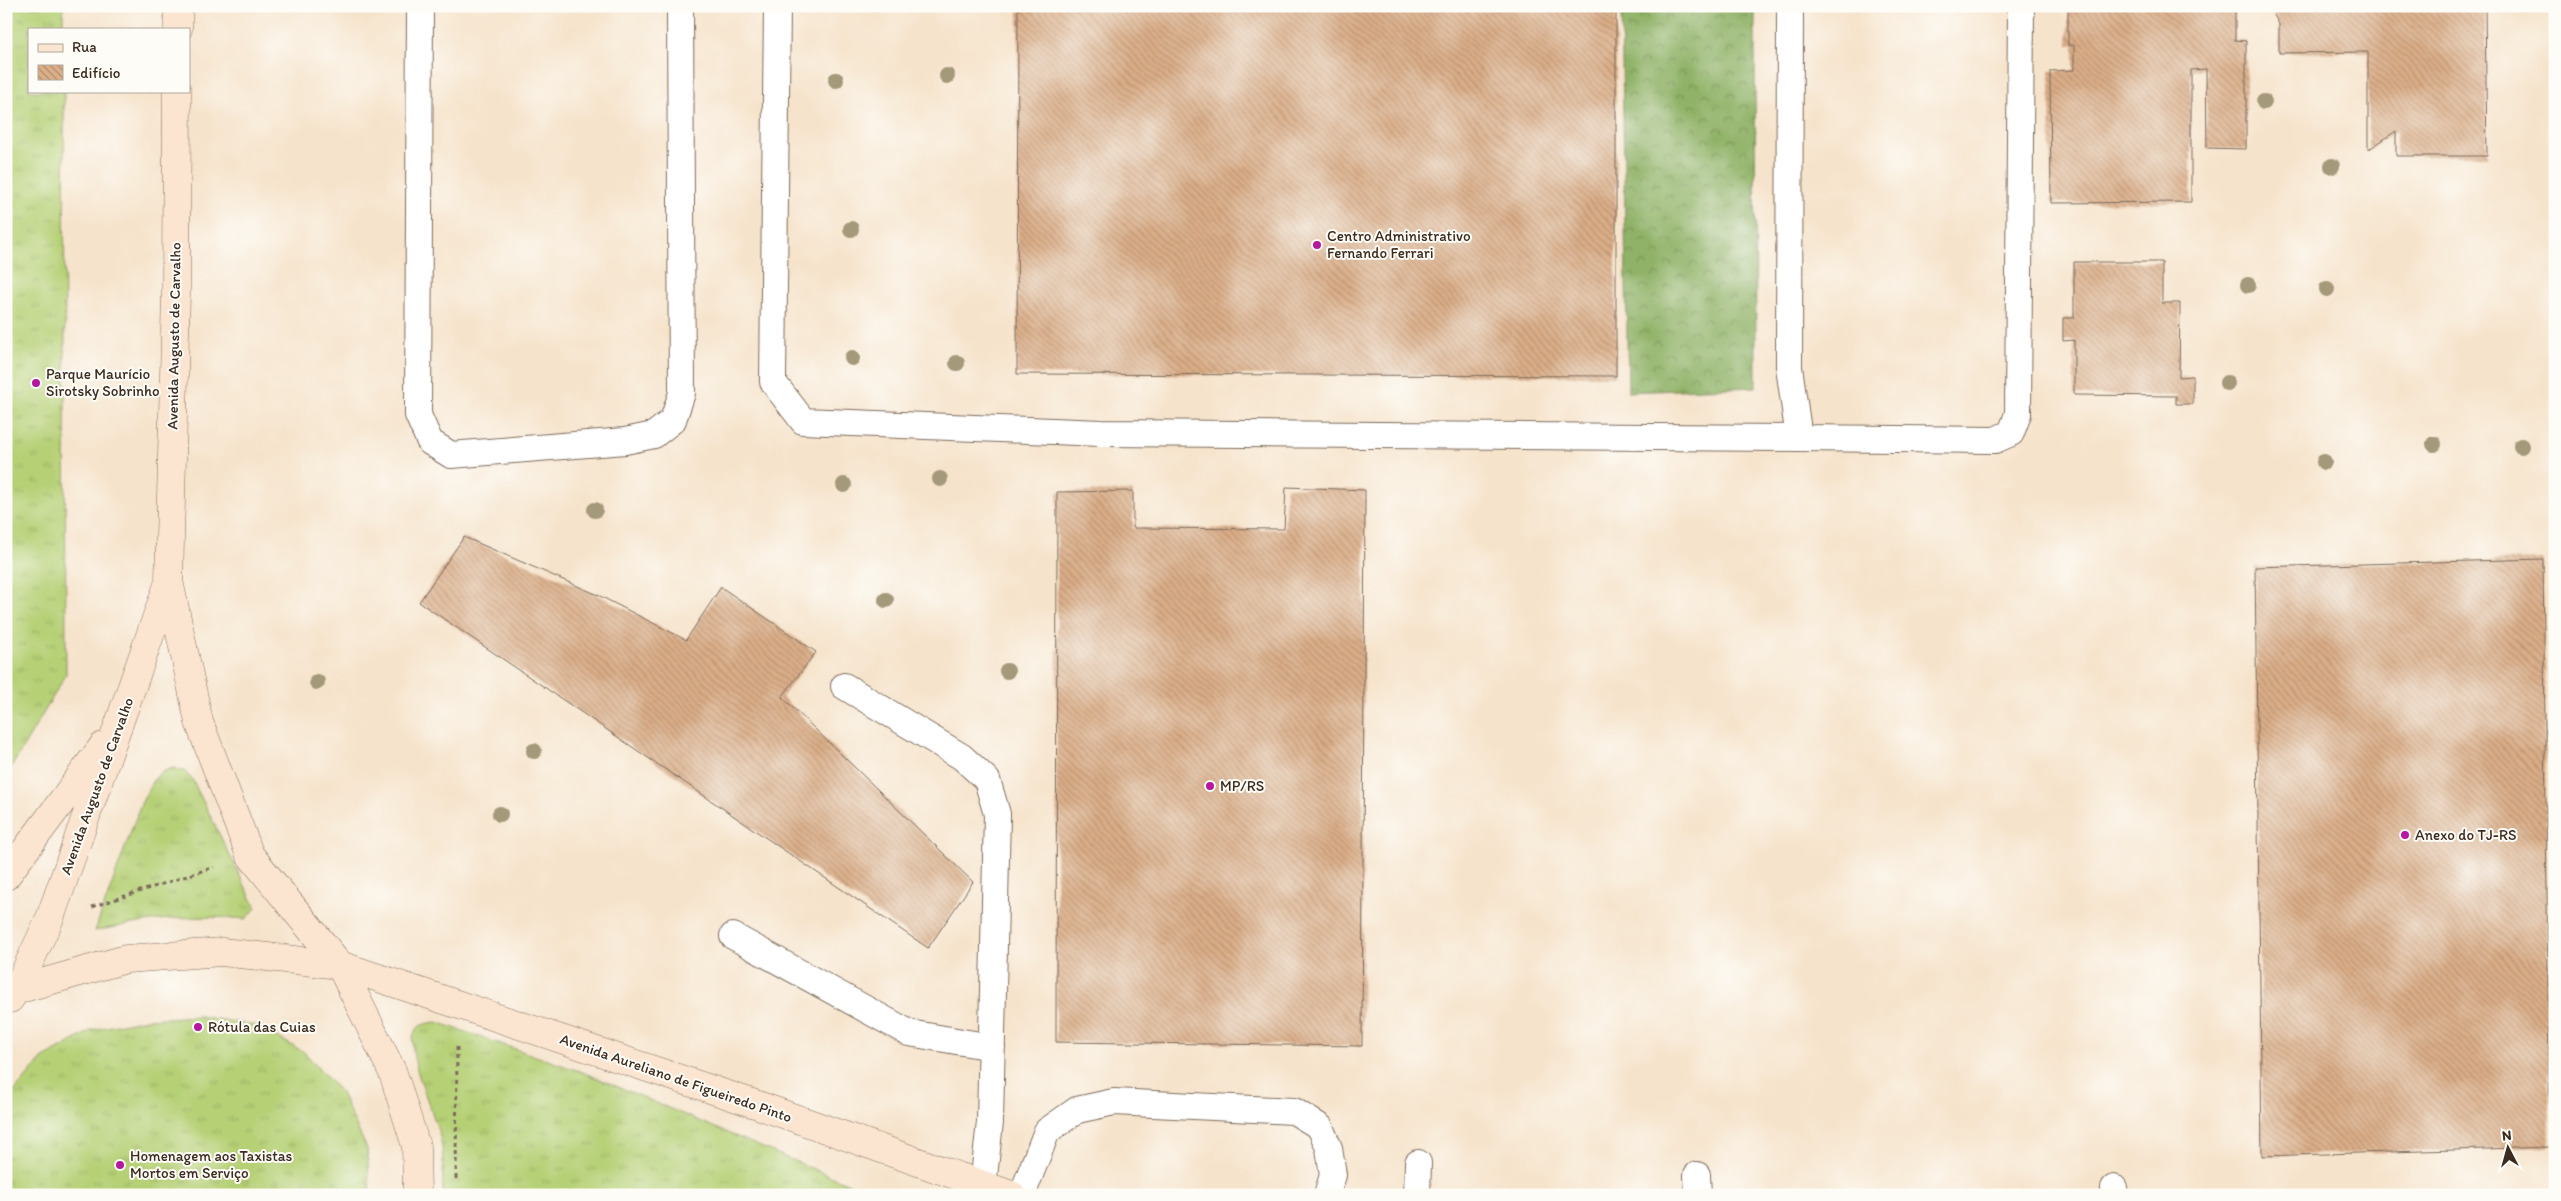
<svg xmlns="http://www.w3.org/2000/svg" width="2561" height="1201" font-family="Itim,sans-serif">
	<defs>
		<pattern id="grass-tufts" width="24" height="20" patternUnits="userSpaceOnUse" patternTransform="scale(1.25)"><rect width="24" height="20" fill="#b6d076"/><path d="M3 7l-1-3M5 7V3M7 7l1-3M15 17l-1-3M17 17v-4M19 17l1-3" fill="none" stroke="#9db366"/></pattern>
		<pattern id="forest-crowns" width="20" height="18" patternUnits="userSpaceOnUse" patternTransform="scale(1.25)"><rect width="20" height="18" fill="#90b267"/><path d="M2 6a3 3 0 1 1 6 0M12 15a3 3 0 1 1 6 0" fill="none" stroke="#779154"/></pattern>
		<pattern id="building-back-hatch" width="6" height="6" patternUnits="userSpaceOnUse" patternTransform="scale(1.25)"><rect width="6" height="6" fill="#dbae88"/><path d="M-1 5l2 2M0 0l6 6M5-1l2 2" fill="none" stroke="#b38e6f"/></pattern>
	</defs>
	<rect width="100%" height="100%" fill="#fdfcf7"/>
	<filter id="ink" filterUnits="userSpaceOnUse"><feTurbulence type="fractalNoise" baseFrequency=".02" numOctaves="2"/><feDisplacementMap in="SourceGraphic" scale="10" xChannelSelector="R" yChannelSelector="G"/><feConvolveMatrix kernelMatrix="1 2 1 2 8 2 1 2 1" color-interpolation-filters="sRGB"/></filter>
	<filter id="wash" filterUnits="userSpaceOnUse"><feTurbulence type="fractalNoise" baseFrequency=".0096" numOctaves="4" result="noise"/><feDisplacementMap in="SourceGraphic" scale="20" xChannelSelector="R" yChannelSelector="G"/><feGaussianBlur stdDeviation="1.12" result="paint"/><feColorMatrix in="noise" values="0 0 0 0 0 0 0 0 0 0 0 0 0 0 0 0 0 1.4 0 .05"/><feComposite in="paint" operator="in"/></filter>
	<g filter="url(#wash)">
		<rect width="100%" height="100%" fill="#f6e3cb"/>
		<!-- grass -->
		<path fill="url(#grass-tufts)" stroke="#787d4a" d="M6,6H63V29H29V91H64L66,675L6,776Z
			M173,768L184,771L192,779L256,908L246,919C191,914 149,920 95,931L140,806L153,780L162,772Z
			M200,1016L257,1026L304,1052L341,1093L367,1149L370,1195H6V1101L42,1059L92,1030L146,1019Z
			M437,1022L585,1073L875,1195H443C442,1176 445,1155 440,1137C435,1114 402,1049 416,1030C421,1023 430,1023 437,1022Z"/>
		<!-- forest -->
		<path fill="url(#forest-crowns)" stroke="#666e42" d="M1621,6H1755L1756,387L1628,392Z"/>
		<g id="blocks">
			<!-- building -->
			<path fill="url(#building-back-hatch)" d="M1018,6H1616V376L1017,374Z
				M2068,6H2235V40L2246,41V149L2207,148L2206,69L2191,70V202L2051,203L2050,71L2074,70V45H2068Z
				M2269,6H2485L2487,156H2396V131L2368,150V52L2279,53V24Z
				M2074,262H2162V303H2180L2179,377L2193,376V404H2176V396L2074,395V340L2063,341V318H2074Z
				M1286,487L1365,490L1362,1046L1056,1042L1057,492L1133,491V528L1284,529Z
				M464,537L598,595L686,640L721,587L816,652L782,697L973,882L928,948L419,602Z
				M2543,559L2550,1147L2262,1156L2255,567Z"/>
		</g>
	</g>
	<g filter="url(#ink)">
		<use href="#blocks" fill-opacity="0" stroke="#7c6b5b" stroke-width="1"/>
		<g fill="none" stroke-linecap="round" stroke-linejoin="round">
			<!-- service casing -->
			<g stroke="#7c6b5b" stroke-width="28">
				<path id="service" d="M420,6L418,415L430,442L451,455L625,441L654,435L673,420L682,393L680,6
					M777,6L773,382L803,421L1101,433L1799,438L1789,367L1790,6
					M1799,438L1995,440L2011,433L2018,414L2021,6
					M844,686L962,757L987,780L997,814L990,1122L983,1186
					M733,936L909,1033L992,1047
					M1697,1175L1698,1195
					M2114,1188L2115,1195
					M1022,1195L1047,1131L1077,1110L1114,1102L1294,1111L1320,1127L1329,1148L1333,1175L1327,1195
					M1417,1195L1418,1163"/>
			</g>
			<!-- secondary casing -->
			<g stroke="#7c6b5b" stroke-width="29">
				<path id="secondary" d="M178,29V6
					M177,91L176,292L169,581L199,722L250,855L340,965L393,1073L416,1146L417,1195
					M6,876L103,746
					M6,993L126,959L222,952L340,965L758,1105L1011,1195
					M10,999L17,989L50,918L169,582"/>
			</g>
			<!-- path -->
			<path stroke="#7c6b5b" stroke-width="3" stroke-dasharray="4 4" stroke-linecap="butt" d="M92,907L214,867
				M456,1179L457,1043"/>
			<!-- service -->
			<use href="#service" stroke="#fff" stroke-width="26"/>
			<!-- secondary -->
			<use href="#secondary" stroke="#fce5d0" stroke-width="28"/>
		</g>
		<!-- trees -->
		<g fill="#a4997a">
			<circle cx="947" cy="76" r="8"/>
			<circle cx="836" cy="80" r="8"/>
			<circle cx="2264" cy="102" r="8"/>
			<circle cx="2332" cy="166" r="8"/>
			<circle cx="851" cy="229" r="8"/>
			<circle cx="2248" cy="285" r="8"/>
			<circle cx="2327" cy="289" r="8"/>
			<circle cx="852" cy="358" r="8"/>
			<circle cx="957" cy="363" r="8"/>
			<circle cx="2227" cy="383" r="8"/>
			<circle cx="2434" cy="444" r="8"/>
			<circle cx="2521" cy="446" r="8"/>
			<circle cx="2324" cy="462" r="8"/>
			<circle cx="940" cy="479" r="8"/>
			<circle cx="844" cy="485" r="8"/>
			<circle cx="595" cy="510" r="8"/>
			<circle cx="886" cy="600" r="8"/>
			<circle cx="1007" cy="671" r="8"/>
			<circle cx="317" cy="682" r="8"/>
			<circle cx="534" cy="751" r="8"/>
			<circle cx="500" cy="814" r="8"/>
		</g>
	</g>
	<!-- markers -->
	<g fill="#b5179e" stroke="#fdfcf7" stroke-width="2">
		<circle cx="1317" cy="245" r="5"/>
		<circle cx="36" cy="383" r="5"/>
		<circle cx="1210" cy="786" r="5"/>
		<circle cx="2405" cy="835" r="5"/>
		<circle cx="198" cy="1027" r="5"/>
		<circle cx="120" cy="1165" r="5"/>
	</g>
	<g text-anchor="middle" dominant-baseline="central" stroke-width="4" stroke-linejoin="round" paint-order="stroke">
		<!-- poi labels -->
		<g font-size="15" fill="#3b2a1e" stroke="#fdfcf7" text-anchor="start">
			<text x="1327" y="236">Centro Administrativo<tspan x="1327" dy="17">Fernando Ferrari</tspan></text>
			<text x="46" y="374">Parque Maurício<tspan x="46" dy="17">Sirotsky Sobrinho</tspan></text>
			<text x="1220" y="786">MP/RS</text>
			<text x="2415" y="835">Anexo do TJ-RS</text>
			<text x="208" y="1027">Rótula das Cuias</text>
			<text x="130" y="1156">Homenagem aos Taxistas<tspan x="130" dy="17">Mortos em Serviço</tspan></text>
		</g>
		<!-- street labels -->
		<g font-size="15" fill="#3b2a1e" stroke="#fdfcf7">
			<text transform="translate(174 336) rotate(-89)">Avenida Augusto de Carvalho</text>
			<text transform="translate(97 786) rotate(-70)">Avenida Augusto de Carvalho</text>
			<text transform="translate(676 1078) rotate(19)">Avenida Aureliano de Figueiredo Pinto</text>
		</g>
	</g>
	<!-- margin -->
	<rect width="2561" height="1201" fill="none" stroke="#fdfcf7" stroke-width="25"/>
	<!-- legend -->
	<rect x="28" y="28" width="162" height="65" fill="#fdfcf7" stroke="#afa8a0"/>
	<rect x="38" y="44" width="25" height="8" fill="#fce5d0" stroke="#afa8a0"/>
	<text x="72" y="52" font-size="15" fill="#3b2a1e">Rua</text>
	<rect x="38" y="65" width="25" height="15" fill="url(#building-back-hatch)" stroke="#afa8a0"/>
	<text x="72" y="78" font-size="15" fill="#3b2a1e">Edifício</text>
	<!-- north arrow -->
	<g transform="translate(2508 1148) rotate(354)" stroke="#fdfcf7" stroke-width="4" paint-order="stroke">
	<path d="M0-4L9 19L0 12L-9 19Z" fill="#3b2a1e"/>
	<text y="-8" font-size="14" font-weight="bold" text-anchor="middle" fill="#3b2a1e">N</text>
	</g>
</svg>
